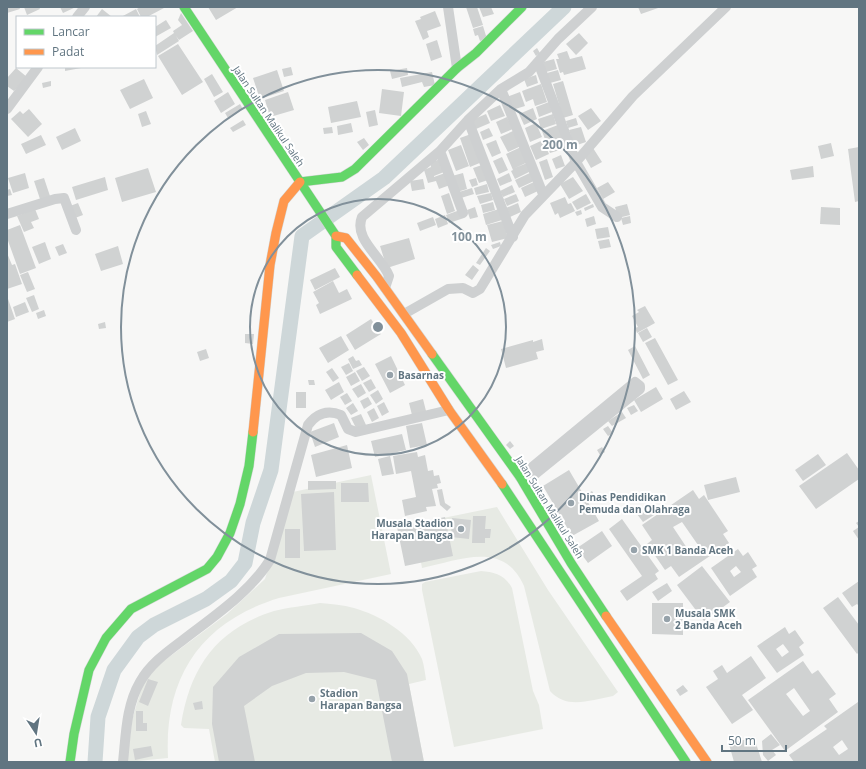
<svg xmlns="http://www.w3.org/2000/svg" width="866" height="769" font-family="'Open Sans',sans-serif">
	<rect width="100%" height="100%" fill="#f7f7f6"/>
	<!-- green -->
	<path fill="#e7eae4" d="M371,475L391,574L279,598C201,622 164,677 168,758L127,762L132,720L142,686L157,666L227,614L265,579L293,492Z
		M497,507L548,590L618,692L613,696C590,700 567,710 550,691L524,586C504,540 460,560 422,568L414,524Z
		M481,571C494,572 505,575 512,588L533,691L539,705L543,729L454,747L422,590V584L425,582Z
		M320,603C331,604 343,605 354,608C379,615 411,633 422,659C424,665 425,673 426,680L409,684L424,762H215L209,729L184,728L181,725C190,667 217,629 274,611C289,607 305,606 320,603Z"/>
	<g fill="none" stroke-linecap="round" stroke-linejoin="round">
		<!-- river -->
		<path stroke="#ced7d9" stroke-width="15" d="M95,762L98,717L114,670L138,637L154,625L206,599L231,581L245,563L253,523L271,470L302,236L384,178L564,7"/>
	</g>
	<!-- building -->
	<path fill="#d0d2d2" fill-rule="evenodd" d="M7,7H19L20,9L7,13Z
		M24,7H39L40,9L27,15Z
		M60,7H76L63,13Z
		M140,7H163L164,8L147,17H141L137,9Z
		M208,7H238L216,20Z
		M466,7H477L483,25L473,28Z
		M479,7H491L494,14L483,17Z
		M638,7H661L641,14Z
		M102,9L112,17H96Z
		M136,9L140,17H121Z
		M435,11L441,26L427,31L429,37L423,40L415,21L421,19L420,17Z
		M181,13L193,31L179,40L176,36L179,41L157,55L155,46L174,33L173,31L182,25L178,20Z
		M166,20L171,28L155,37V27Z
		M483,26L487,39L480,41L478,35L475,36L473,29Z
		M579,33L588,43L576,55L566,44Z
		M437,40L442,57L431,61L426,44Z
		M178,44L203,82L182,95L158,56Z
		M537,48L540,53L536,56L533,51Z
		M567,51L570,59L582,56L586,69L564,75L563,72L560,73L556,59H559L557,54Z
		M554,59L557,69L546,72L543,62Z
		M65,67H81V68L65,71Z
		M291,67L293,75L284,77L282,69Z
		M16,68L27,77L14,91L7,86V78Z
		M407,68L408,75L392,79L390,71Z
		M277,70L284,91L260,99L253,78Z
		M558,70L561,80L550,83L547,73Z
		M432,72L435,85L424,87L422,82L402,87L400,78Z
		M212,74L223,92L214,97L204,79Z
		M536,75L538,83L527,87L524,79Z
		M144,79L153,98L130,109L120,90Z
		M51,81V86L43,88L42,83Z
		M563,81L573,115L563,118L553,84Z
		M541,84L547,102L535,106L533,99L526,102L522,91Z
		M382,89L404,92L401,116L379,113Z
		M228,92L235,104L221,113L214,101Z
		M288,92L294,110L270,117L265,100Z
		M520,92L525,106L512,110L507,97Z
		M357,101L361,117L331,123L328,107Z
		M549,102L552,112L539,117L536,107Z
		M240,104L243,109L228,118L225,113Z
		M500,105L505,116L491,121L487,111Z
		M533,108L537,119L524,125L519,114Z
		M591,108L601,121L588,130L578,116Z
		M29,109L42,124L28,137L11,119L20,111L23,114Z
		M375,110L378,125L369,127L366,112Z
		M146,111L151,124L142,127L138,114Z
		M486,114L490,123L476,129L472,120Z
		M553,114L556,124L541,129L538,119Z
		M507,117L513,129L501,134L496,122Z
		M576,118L578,125L568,128L566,121Z
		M243,120L246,125L233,132L230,128Z
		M351,123L353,132L338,135L337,126Z
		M536,123L542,137L530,142L525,128Z
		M558,125L566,148L550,153L542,131Z
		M332,127L333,133L324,134L323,128Z
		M581,127L586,142L574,146L569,130Z
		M75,128L81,141L62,150L56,137Z
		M489,128L493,136L483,140L480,132Z
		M513,131L521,146L508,152L500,137Z
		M471,134L482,162L470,167L460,138Z
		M41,135L46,145L26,154L21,144Z
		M364,138L369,145L363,150L357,142Z
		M496,140L501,153L492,157L486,144Z
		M543,140L549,154L536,160L530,146Z
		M831,143L834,156L821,159L818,146Z
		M461,145L469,166L456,171L448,150Z
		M521,147L528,162L515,168L527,163L531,171L515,179L511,171L513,170L506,154Z
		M859,147V201L855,202L848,149Z
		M593,148L602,162L591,168L583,154Z
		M561,155L565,166L556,169L552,159Z
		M502,157L508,170L499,174L493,161Z
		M440,159L444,172L434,176V177L445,173L450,185L439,189L436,181L428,183L424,170L431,167L430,163Z
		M547,159L553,177L545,180L539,162Z
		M482,165L488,180L479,183L473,168Z
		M813,166L814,177L792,180L790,170Z
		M148,168L156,192L122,202L115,178Z
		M532,172L536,180L519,188L515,180Z
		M25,173L29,188L13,193L8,178Z
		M463,173L467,189L457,192L452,176Z
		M509,173L512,181L500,186L497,179Z
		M105,177L108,190L76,200L72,187Z
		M573,177L583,191L569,199L560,184Z
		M44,178L51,199L41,202L34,181Z
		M476,178L478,185L472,187L469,180Z
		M423,179L425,189L412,191L410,181Z
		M534,182L538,191L525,197L521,188Z
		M608,182L615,192L603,199L597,188Z
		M487,184L489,192L476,195L474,188Z
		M512,185L515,192L503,197L500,191Z
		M472,188L474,194L461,198L459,192Z
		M10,189L12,195L7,196V190Z
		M449,193L455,211L447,214L441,196Z
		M491,193L493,200L480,204L477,196Z
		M516,194L519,201L507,206L504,199Z
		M586,194L591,203L577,210L572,202Z
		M565,197L568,204L571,203L575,211L560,218L558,213L555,215L550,203Z
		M493,202L495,210L483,213L481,205Z
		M78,203L83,215L75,218L70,206Z
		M518,203L521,212L510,217L506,208Z
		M593,204L594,207L585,211L584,208Z
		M627,204L630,215L618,218L615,207Z
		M475,207L478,217L470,219L467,210Z
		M821,207L840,208V225L820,224Z
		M35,209L39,219L31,222L34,228L24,232L17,216Z
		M499,209L502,220L486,225L483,214Z
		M460,210L464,218L449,223L446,215Z
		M581,210L582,214L577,216L575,212Z
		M445,215L448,224L438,228L435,219Z
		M594,216L596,224L587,227L585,219Z
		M630,216L631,223L623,225L621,218Z
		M433,217L436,225L420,231L417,223Z
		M503,221L508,238L492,242L487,225Z
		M20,225L36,268L20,274L7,238V230Z
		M608,227L610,237L597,239L595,229Z
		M409,238L415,259L387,268L380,246Z
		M609,239L611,247L600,249L598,241Z
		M45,242L51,259L39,264L32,247Z
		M500,242L501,246L493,249L491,245Z
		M63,244L67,253L59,256L55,247Z
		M118,246L123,264L101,271L95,254Z
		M486,248L490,251L480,265L476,263Z
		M7,253L12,265L15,264L22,284L7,289Z
		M473,265L479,270L472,280L465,275Z
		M335,268L340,277L315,290L310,280Z
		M28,272L35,289L27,292L20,275Z
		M333,281L339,293L347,289L352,299L320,314L316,305L319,303L313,292Z
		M34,295L39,309L32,312L26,298Z
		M7,296L15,319L7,322Z
		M25,302L29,312L16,317L13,307Z
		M645,306L655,323L637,333L635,328L638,327L632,316L639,312L637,310Z
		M44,310L46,316L38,319L36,313Z
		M371,319L381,334L355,350L346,335Z
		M105,322L106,328L99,329L98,324Z
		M647,328L652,337L643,342L638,333Z
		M245,334H254L253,344L245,343Z
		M341,336L349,350L328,363L319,348Z
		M655,338L678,380L668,385L645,343Z
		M542,339L544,350L536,352L538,359L506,368L501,349L533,340V342Z
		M635,346L650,375L643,379L628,350Z
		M206,349L209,358L200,361L197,352Z
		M353,356L356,361L359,360L362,365L353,369L348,359Z
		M391,356L405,385L390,393L375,364Z
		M349,363L353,371L346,375L341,367Z
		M364,367L370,376L362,381L356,371Z
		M332,368L339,378L333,382L326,372Z
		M355,372L360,381L351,386L346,377Z
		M371,379L376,388L369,392L363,383Z
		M308,380H314L315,385H309Z
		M339,382L344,392L331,400L325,390Z
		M361,384L366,393L358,398L352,389Z
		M656,387L663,399L641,412L634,400Z
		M378,390L383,399L376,404L370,395Z
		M684,391L691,402L676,410L670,399Z
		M296,392H306V408H296Z
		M347,393L352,401L345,405L340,397Z
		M368,397L372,404L364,409L360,401Z
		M423,399L426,411L412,415L409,403Z
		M384,402L389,412L382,416L377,406Z
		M353,403L358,411L351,415L346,408Z
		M634,405L638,411L631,415L627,408Z
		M374,408L379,418L372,422L367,412Z
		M622,412L626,418L612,426L608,421Z
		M361,414L366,425L357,430L351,418Z
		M334,423L339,437L315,447L310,432Z
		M422,423L427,445L410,448L406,426Z
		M608,426L613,433L608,436L603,429Z
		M402,434L406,450L375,457L371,441Z
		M510,441L514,446L510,449L506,445Z
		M347,445L352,468L316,477L311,455Z
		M602,447L605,452L600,455L597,450Z
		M417,452L418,457L425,455L428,471L433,470L434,476L439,475L441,483L437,484L438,488L432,489L436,506L426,507L427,511L405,516L402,500L416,497L411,471L396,474L393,456Z
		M847,453L859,470V479L816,509L799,486Z
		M818,454L826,465L803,481L795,470Z
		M390,456L394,474L382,476L378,459Z
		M569,470L599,521L572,536L543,486Z
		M736,477L740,492L708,500L704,485Z
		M308,481H336V489L308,490Z
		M341,483H368L369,502H341Z
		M442,489L445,503L451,507L447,511L440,505L437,490Z
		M693,490L699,499L704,495L728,531L723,534L729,543L679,577L671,566L665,570L647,544L652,540L642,525ZM682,522L698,545L689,551L673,527Z
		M592,491L595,496L590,499L587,494Z
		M334,492L336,550L304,551L301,494Z
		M604,493L607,498L602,501L599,496Z
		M651,505L657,513L643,522L637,514Z
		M473,516H486L485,529H491L490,538H485V543H472Z
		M445,517L453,556L405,566L397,527Z
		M452,518L471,520L469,539L451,537Z
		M622,519L659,571L655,574L658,579L627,601L620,591L642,576L609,529Z
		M859,521V540L853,531L859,527L856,523Z
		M285,529H300V558H285Z
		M602,531L612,546L588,563L577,548Z
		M738,549L743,556L748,552L757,566L752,569L757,577L730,596L711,568ZM736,566L741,572L734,577L730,571Z
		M702,566L730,602L704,621L677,585Z
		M859,581V606L857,604L852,607L842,593Z
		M667,583L672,591L658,601L652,592Z
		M838,597L859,625V652L857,654L823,608Z
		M652,603H683V635L652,634Z
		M785,627L789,634L795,630L804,643L799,647L804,655L777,673L757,646ZM783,644L789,652L782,657L776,649Z
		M361,633L392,651L407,674L424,762H392L376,680L344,672L306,673L272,686L244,706L255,762H219L212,724L213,687L239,657L279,634Z
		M751,656L766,678L742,695L753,710L732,724L706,687L718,679L713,671L722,665L727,673Z
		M803,661L812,674L818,670L836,694L829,699L838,712L785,751L748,700ZM794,688L810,711L803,716L786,694Z
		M148,679L158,682L148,706L139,702Z
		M683,685L688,691L680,696L676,690Z
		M202,701L203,709L195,710L193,703Z
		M858,702L859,762H794L789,755L827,729L824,726ZM842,740L848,749L839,755L833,747Z
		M136,711H143V723H147V731H136Z
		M771,734L780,745L772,750L776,755L768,761L763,755L762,741Z
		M754,737L762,762H734L729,744Z
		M151,746L153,756L135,760L133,749Z"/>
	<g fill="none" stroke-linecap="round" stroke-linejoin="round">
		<!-- fast casing -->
		<g stroke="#d3d5d5" stroke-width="10">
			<path id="fast" d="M184,7L336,236V247L357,275
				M300,182L342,177L355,169L457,68L476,53L522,7
				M432,354L520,477L571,563L606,616
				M502,484L686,762
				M70,762L74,734L89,670L106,638L131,609L207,569L217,557L230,533L240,504L249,466L253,432"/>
		</g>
		<!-- slow casing -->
		<g stroke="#d3d5d5" stroke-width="10">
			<path id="slow" d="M336,236L346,238L377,277L432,354
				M357,275L401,333L449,410L502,484
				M253,432L270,265L276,233L284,201L300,182
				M606,616L707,762"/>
		</g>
		<!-- street -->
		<path stroke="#ced0d1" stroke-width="10" d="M448,7L457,68
			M77,17L85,7
			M538,62L576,162L602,207L617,217
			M501,89L543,194
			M7,109L38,67
			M468,120L513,237
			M440,151L463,213
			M7,214L55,199L64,198L76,230
			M385,288L389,276C382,257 353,239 362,217L440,151L468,120L501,89L529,72L558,39L592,7
			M404,314L448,289L463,288L473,293L480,289L525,215L576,162L633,96L726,7
			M520,477L635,382L640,386V389L524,483
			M123,762C126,735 126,706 140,682C150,664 167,652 183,640C214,616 249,593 270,560L308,425C316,414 327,409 341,415L348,429L356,432L449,410"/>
		<!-- fast -->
		<use href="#fast" stroke="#63d668" stroke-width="9"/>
		<!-- slow -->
		<use href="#slow" stroke="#ff974d" stroke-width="9"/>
	</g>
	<!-- distance rings -->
	<g fill="none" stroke="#81909a" stroke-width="2">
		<circle cx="378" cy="327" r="128"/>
		<circle cx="378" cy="327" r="257"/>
	</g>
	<!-- markers -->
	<g fill="#96a2aa" stroke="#fff" stroke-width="1.5">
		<circle cx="390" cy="375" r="4"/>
		<circle cx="571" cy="503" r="4"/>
		<circle cx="461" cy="529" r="4"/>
		<circle cx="634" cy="550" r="4"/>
		<circle cx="667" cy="619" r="4"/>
		<circle cx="312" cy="699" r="4"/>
	</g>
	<g text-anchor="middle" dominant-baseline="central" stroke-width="4" stroke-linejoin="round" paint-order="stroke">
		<!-- street labels -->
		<g font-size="10" fill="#617581" stroke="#fff">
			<text transform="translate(269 116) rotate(56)">Jalan Sultan Malikul Saleh</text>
			<text transform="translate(550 507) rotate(58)">Jalan Sultan Malikul Saleh</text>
		</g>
		<!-- poi labels -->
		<g font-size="10" font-weight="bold" fill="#617581" stroke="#fff" text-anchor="start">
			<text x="398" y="375">Basarnas</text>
			<text x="579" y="497">Dinas Pendidikan<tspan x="579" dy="12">Pemuda dan Olahraga</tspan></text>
			<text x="453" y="523" text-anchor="end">Musala Stadion<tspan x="453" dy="12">Harapan Bangsa</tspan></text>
			<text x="642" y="550">SMK 1 Banda Aceh</text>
			<text x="675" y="613">Musala SMK<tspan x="675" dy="12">2 Banda Aceh</tspan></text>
			<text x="320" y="693">Stadion<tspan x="320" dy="12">Harapan Bangsa</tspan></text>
		</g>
	</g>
	<circle cx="378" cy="327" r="6" fill="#81909a" stroke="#fff" stroke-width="2"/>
	<g font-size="12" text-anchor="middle" font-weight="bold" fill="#81909a" stroke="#fff" stroke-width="4" stroke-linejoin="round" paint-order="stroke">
		<text x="560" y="149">200 m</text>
		<text x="469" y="241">100 m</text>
	</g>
	<!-- border -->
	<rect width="866" height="769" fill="none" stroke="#617581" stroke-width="16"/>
	<!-- legend -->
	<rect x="16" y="16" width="140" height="52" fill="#ffffff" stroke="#c0c8cd"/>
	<rect x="24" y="29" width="20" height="6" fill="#63d668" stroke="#c0c8cd"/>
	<text x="52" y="36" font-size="12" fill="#617581">Lancar</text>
	<rect x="24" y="49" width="20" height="6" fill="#ff974d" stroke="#c0c8cd"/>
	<text x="52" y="56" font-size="12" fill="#617581">Padat</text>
	<!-- north arrow -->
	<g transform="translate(36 733) rotate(168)" stroke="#ffffff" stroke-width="3" paint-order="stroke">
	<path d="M0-3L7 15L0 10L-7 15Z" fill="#617581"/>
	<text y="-6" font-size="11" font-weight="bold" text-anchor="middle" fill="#617581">U</text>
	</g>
	<!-- scale -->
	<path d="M722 745v6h64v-6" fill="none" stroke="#617581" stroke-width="2"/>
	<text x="728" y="745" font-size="12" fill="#617581" stroke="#ffffff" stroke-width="3" paint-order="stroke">50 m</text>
</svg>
